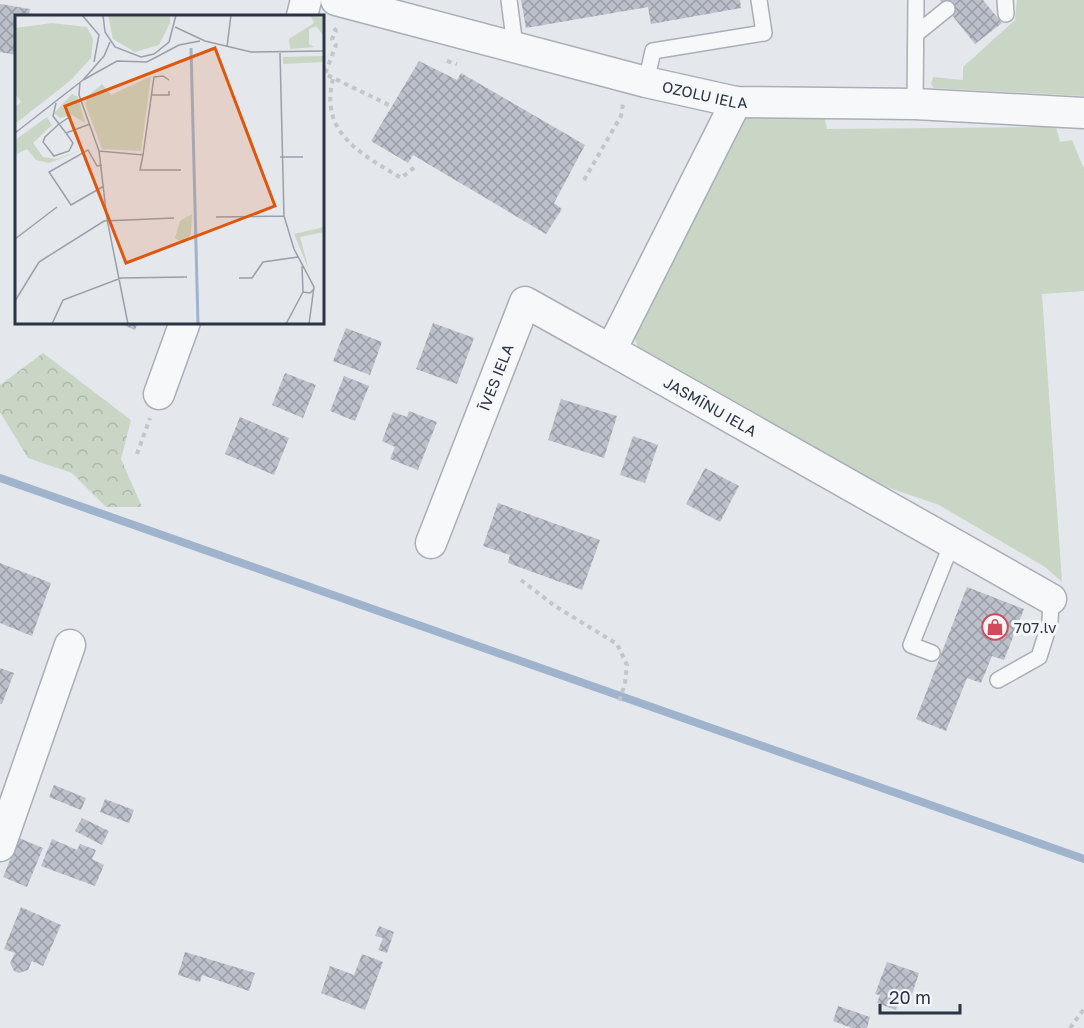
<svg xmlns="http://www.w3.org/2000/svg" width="1084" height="1028" font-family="'Golos Text',sans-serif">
	<defs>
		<pattern id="forest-crowns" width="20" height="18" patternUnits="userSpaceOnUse" patternTransform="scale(1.5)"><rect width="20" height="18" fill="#c9d6c5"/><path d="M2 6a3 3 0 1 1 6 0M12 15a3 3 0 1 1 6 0" fill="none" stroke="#adb8ab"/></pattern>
		<pattern id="building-cross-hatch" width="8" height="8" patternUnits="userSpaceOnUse" patternTransform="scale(1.5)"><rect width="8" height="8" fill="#bbc0ca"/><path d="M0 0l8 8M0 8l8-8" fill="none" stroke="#989da6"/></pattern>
	</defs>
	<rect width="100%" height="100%" fill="#e4e7ec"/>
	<!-- green -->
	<path fill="#c9d6c5" d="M1017,0H1084V96L934,88L931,84L933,77L963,80V67L1015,20Z
		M752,114L824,115L827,129L1056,127L1060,142L1072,140L1084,169V291L1042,294L1062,582L1045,567L939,505L881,485L639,351L633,333L742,120Z"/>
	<!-- forest -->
	<path fill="url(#forest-crowns)" d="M43,353L131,420L121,459L142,507H106L72,473L28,458L0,412V385Z"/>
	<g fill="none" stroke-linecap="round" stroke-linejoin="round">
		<!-- stream -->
		<path stroke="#9fb4cc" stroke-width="8" d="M0,478L1084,859"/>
	</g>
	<!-- building -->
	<path fill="url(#building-cross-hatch)" d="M521,0H740L741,8L651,24L648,7L526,28Z
		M940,0H983L1002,23L975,44Z
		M0,4L30,9L29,16H16V55L0,52Z
		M419,61L457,80L461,73L585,145L554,203L562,209L546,234L413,155L408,163L371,141Z
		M116,322H138L135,330Z
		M433,323L474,338L457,384L416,369Z
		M346,328L382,342L370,375L333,361Z
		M285,373L316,385L303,418L272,405Z
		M344,376L369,386L355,421L330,411Z
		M561,399L617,416L604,458L548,440Z
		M409,411L437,422L418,470L390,459L395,447L382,441L393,412L407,417Z
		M240,417L289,438L274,475L225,454Z
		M633,436L658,445L645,483L620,475Z
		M705,468L739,486L720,522L686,504Z
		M498,503L600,540L582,590L508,563L510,555L483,546Z
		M0,563L51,583L32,636L0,623Z
		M967,587L1024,609L1004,660L992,656L981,683L967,678L946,731L916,719Z
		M0,668L14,673L2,704H0Z
		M54,785L86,798L81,810L49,797Z
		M105,799L134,810L129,823L100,812Z
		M82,818L109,831L102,845L75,831Z
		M19,838L43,848L27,887L3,877Z
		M52,839L77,850L80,844L96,850L92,859L104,865L95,886L41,866Z
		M21,907L61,925L43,966L32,961L28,970L19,973L14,971L10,963L15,953L4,949Z
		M379,926L394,932L387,953L378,950L383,938L375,936Z
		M185,952L255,973L249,991L202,975L200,982L178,975Z
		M362,954L383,962L365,1010L321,993L330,966L354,975Z
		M887,962L919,973L908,1006L898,1002L896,1010L877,1003L880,995L875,994Z
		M838,1006L870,1017L867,1028H852L833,1021Z"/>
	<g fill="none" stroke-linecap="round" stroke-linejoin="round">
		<!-- service casing -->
		<g stroke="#a9aeb7" stroke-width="18">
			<path id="service" d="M509,0L515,46
				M1005,0L1006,14
				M916,34L947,9
				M646,82L653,51L764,33L759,0
				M915,104L916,0
				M932,653L911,645L952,543
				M998,680L1039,657L1050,622L1051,599"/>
		</g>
		<!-- minor casing -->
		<g stroke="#a9aeb7" stroke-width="33">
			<g id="minor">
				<path id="s1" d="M336,0L646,82L736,102L915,104L1084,113"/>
				<path d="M302,16L306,0"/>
				<path id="s2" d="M736,102L611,350L1051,599"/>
				<path d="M159,394L185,322"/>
				<path id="s3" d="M431,543L525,302L611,350"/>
				<path d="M0,846L70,645"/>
			</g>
		</g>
		<!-- path -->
		<path stroke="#c2c5cb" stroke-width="4" stroke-dasharray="4.5 4.5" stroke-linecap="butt" d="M334,28L336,31L332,39L336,45L325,74L389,105
			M447,61L457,64
			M333,79C319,134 362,154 401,178L416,166
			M584,180L621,116L623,104
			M137,454L150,418
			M521,580L555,606L617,644L627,665L625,684L618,704
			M1070,1028L1084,1009"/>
		<!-- service -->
		<use href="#service" stroke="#f7f8fa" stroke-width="15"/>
		<!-- minor -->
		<use href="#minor" stroke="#f7f8fa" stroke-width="30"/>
	</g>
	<!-- icons -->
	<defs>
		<g id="shop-ring" transform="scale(1.35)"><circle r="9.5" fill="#f4f6f9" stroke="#d1495b" stroke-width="1.5"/><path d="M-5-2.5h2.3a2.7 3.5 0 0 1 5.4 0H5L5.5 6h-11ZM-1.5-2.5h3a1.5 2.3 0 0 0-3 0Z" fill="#d1495b"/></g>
	</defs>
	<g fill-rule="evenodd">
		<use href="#shop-ring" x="995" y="627"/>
	</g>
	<g text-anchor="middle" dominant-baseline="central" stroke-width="6" stroke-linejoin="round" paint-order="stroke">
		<!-- street labels -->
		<g font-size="15" fill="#2b3445" stroke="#f4f6f9">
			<text stroke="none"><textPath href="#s1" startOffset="381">OZOLU IELA</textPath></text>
			<text stroke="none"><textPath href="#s3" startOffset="178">ĪVES IELA</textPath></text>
			<text stroke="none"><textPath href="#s2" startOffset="392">JASMĪNU IELA</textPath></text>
		</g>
		<!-- poi labels -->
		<g font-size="15" fill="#2b3445" stroke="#f4f6f9" text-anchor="start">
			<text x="1014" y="627">707.lv</text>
		</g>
	</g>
	<!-- overview -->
	<g transform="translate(15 15)">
		<rect width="309" height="309" fill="#e4e7ec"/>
		<path d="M93,0H155V8L144,30L120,37L98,24ZM37,8L72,12L78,24L76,43L56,65L0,109V92L6,87L0,79V13ZM309,41V47L268,49V42ZM136,61L126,136L87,134L70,88L74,80L87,69L96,80ZM57,79L63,82L70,108L57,100L45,103L39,98ZM32,102L37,110L18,128L28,142L41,144L67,135L34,148L21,145L12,134L0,140V125ZM309,212V217L285,222L294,255L279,219Z" fill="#c9d6c5"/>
		<path d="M296,1L309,3V21L301,11L294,14V29L299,32L275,34L274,24L299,8ZM177,199L176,219L169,228L160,223L165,206Z" fill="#c9d6c5"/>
		<path fill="none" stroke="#9fb4cc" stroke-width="3" d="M176,33L183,309"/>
		<path fill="none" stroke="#9a9fa9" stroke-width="1.5" d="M67,0L84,20L79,47M88,0L90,17L100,32L126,42L139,39L154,27L161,0M160,12L190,26L236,37L309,36M212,32L216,0M265,38L269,201L279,234L299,272L294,309M68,65L102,46L132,47L164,30L185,26M65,67L64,80L84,136L92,204L113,309M137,80H154V76M41,88L38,101L44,109L51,118L58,128L54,136L39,141L28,127L30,122L44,109L56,101M0,118L68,65L89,41L95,27M51,118L75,109M84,136L128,140L139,62L148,61L154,65M128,140L125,155H166M265,142H288M87,150L82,151L73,135L34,157L56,190L89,171M201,202L269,201M0,224L42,192M287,251L288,277L295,278L299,274M224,263H237L248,247L283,242M0,286L24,247L89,206L159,203M37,309L48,285L106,263L172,262M271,309L288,277"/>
		<path fill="#df570f" fill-opacity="0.15" stroke="#df570f" stroke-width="3" d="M200,33L260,191L111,248L50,91Z"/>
		<rect width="309" height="309" fill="none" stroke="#2b3445" stroke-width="3"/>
	</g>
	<!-- scale -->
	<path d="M880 1004v9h80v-9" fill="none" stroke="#2b3445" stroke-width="3"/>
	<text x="889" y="1004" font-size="18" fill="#2b3445" stroke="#f4f6f9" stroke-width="4.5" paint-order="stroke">20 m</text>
</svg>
